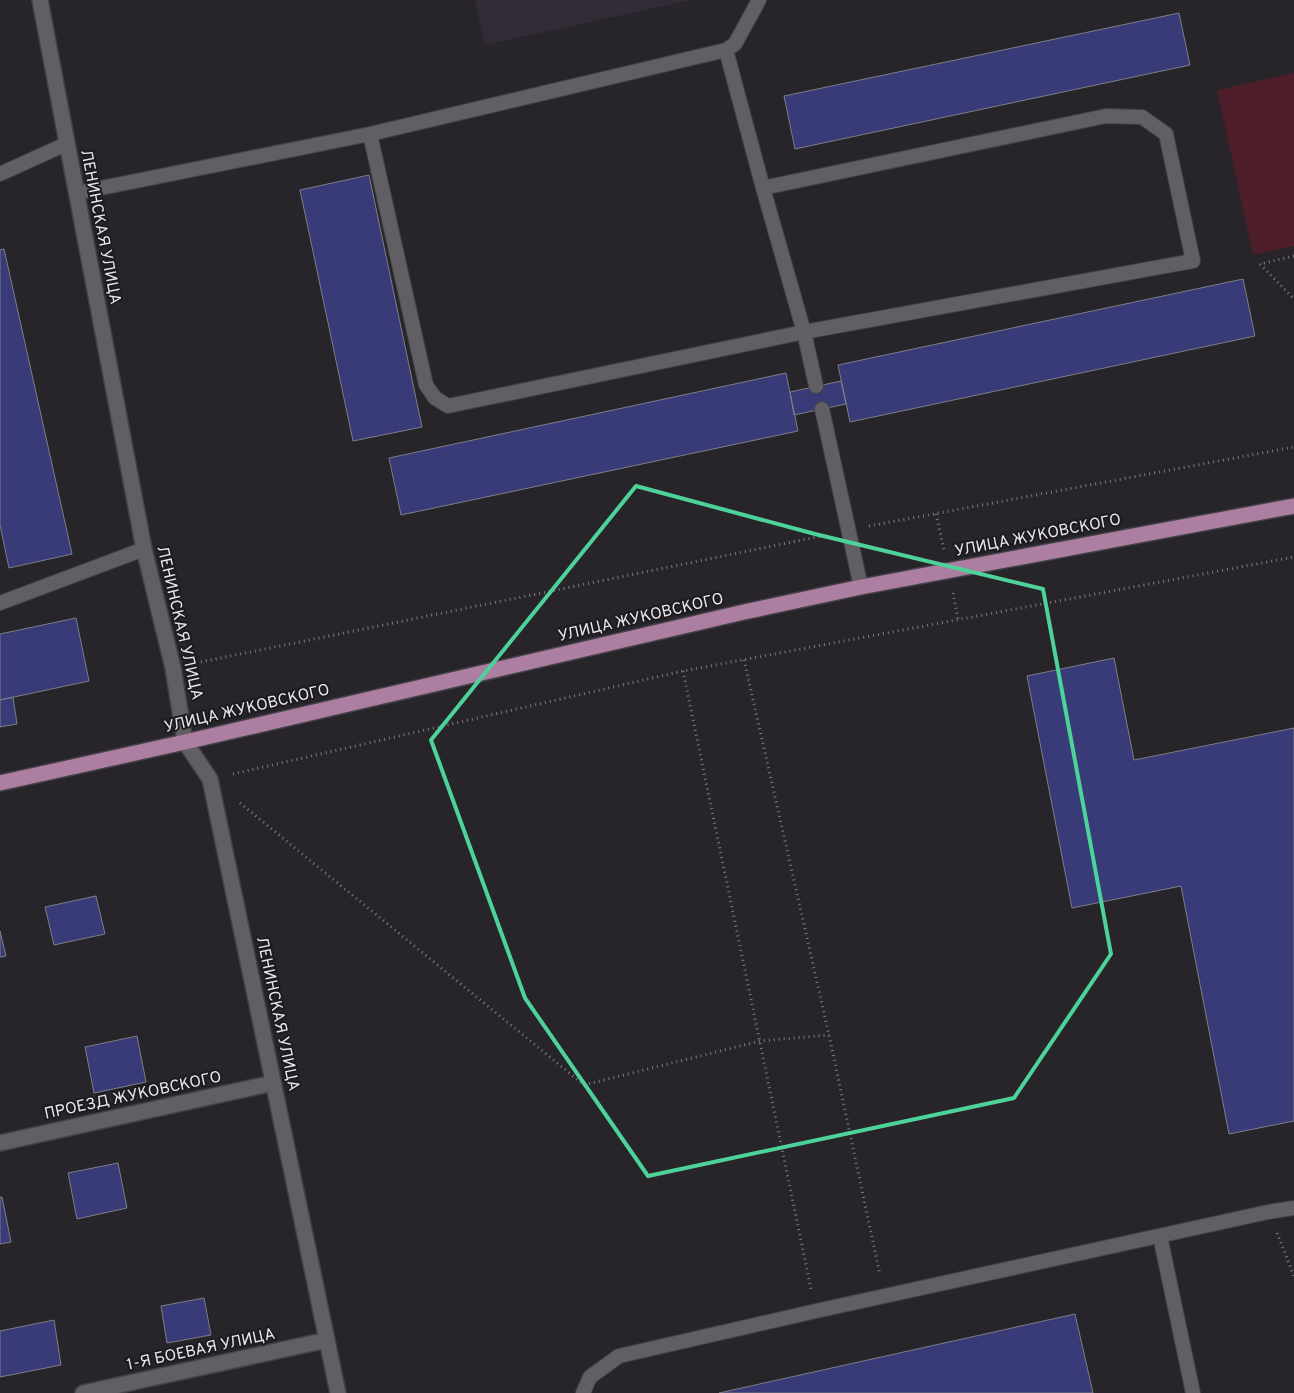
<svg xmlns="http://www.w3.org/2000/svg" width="1294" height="1393" font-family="Overpass,sans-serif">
	<rect width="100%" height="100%" fill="#27242a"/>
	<!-- built -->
	<path fill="#312c37" d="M475,0H691L485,45Z"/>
	<!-- green -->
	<path fill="#4e1e2b" d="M1294,73V246L1253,255L1217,90Z"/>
	<!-- building -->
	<path fill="#383b77" stroke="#7d7f86" d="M1179,13L1190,65L795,149L784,96Z
		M369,175L422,427L353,441L300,190Z
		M4,249L72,554L9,568L0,525V250Z
		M1243,279L1255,336L850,422L838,365Z
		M786,373L798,431L401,515L389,458Z
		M841,381L846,404L794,415L790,392Z
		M76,618L89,681L0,700V634Z
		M1114,658L1134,760L1294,728V1121L1229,1134L1181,886L1072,908L1027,676Z
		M13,697L17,724L0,727V700Z
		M96,896L105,934L54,945L45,907Z
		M0,931L6,956L0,957Z
		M137,1036L146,1082L94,1093L85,1047Z
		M118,1163L127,1208L77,1219L68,1173Z
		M0,1197H2L11,1242L0,1244Z
		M204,1298L211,1335L167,1343L161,1306Z
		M1075,1314L1093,1393H719Z
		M54,1320L61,1365L0,1377V1331Z"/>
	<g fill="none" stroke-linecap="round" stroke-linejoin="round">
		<!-- lane casing -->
		<g stroke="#444146" stroke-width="16">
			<path id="lane" d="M726,50L763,188L804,332L816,386
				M370,134L426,385L435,398L448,406L804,332L1193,261L1166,134L1142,117L1106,116L763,188
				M0,174L66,144
				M76,193L370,134L726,50L735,44L759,0
				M822,409L861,587
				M0,603L144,549
				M1160,1236L1193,1393
				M583,1393L590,1377L619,1356L816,1311L1268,1212L1294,1208"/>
		</g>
		<!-- street casing -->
		<g stroke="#444146" stroke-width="18">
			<path id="street" d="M0,1143L273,1083
				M83,1393L327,1340"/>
		</g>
		<!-- secondary casing -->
		<g stroke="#444146" stroke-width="18">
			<path id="secondary" d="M40,0L144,549L173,668L185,742L210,779L338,1393"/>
		</g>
		<!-- primary casing -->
		<g stroke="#444146" stroke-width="18">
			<path id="primary" d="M0,783L185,742L744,612L861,587L1294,506"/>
		</g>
		<!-- path -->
		<path stroke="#7f7c81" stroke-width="3" stroke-dasharray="1 4" stroke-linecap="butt" d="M1294,256L1260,264L1294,299
			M936,514L944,550
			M869,526L1294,447
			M953,593L958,619
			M744,660L829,1035L880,1275
			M196,663L827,535
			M683,671L811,1289
			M233,774L683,671L1294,557
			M240,803L584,1085L760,1041L829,1035
			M1277,1233L1294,1276"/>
		<!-- lane -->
		<use href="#lane" stroke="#615e64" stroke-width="14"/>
		<!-- street -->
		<use href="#street" stroke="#615e64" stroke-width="15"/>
		<!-- secondary -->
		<use href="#secondary" stroke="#615e64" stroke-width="15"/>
		<!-- primary -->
		<use href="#primary" stroke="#ac7ea2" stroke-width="15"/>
	</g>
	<!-- marked area -->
	<path fill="none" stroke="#4dd39a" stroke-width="4" stroke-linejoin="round" d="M636,486L815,534L1043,589L1111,954L1014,1098L648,1176L525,998L431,740Z"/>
	<g text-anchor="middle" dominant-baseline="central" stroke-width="4" stroke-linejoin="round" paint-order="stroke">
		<!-- street labels -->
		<g font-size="16" fill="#e9e7eb" stroke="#1d1b20">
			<text transform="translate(100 227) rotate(79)">ЛЕНИНСКАЯ УЛИЦА</text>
			<text transform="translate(1038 536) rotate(-11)">УЛИЦА ЖУКОВСКОГО</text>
			<text transform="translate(641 618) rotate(-13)">УЛИЦА ЖУКОВСКОГО</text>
			<text transform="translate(179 623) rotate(77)">ЛЕНИНСКАЯ УЛИЦА</text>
			<text transform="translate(247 709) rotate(-13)">УЛИЦА ЖУКОВСКОГО</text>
			<text transform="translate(277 1014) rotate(78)">ЛЕНИНСКАЯ УЛИЦА</text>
			<text transform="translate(133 1096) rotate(-12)">ПРОЕЗД ЖУКОВСКОГО</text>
			<text transform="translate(201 1350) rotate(-12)">1-Я БОЕВАЯ УЛИЦА</text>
		</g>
	</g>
</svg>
